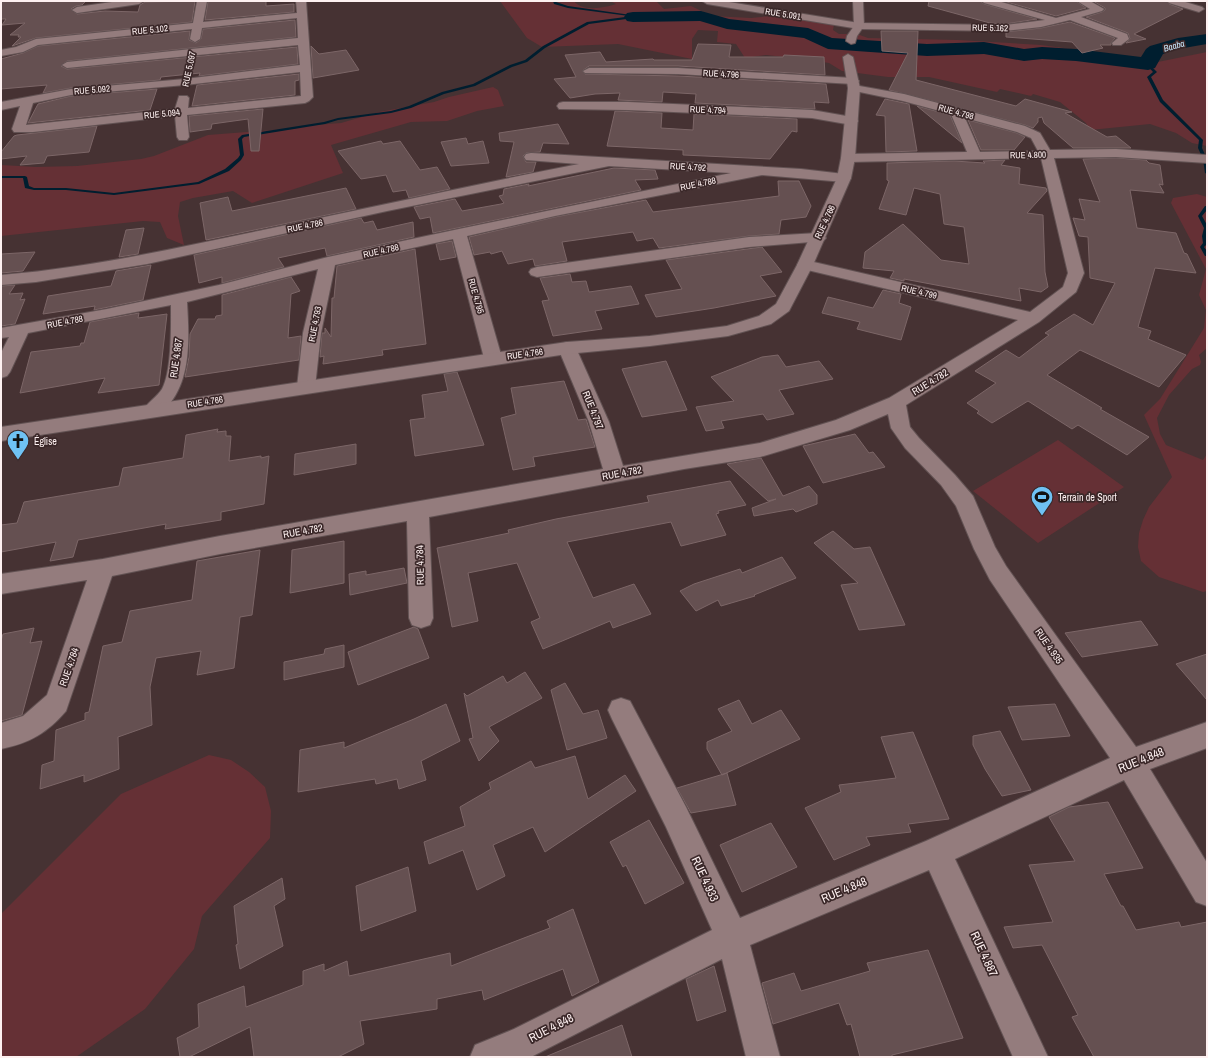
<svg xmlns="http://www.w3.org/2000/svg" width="1208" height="1058" font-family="'Archivo Narrow',sans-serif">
	<rect width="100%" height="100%" fill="#463233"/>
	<!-- green -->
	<path fill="#653035" d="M500,1H574C581,12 605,8 616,4L610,1H661L657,2L664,9L691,6L712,16L751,18L770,16L834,24L833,30L839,34H857L868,38L958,40L1041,45L1071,49L1083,56L1094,58L1148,64L1207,52V146L1192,143L1176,133L1150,124L1090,130L1086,123L1060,102L1033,94L1031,96L1000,89L997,92L929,77H888L842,71L829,63L804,59L766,55L745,58L736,44L717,42L718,31L698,30L692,39V59L618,44L542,47L527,38Z
		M493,87L498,90L504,106L477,111L447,121L411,122L331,145L343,173L252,203L233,191L193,198L180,202L178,216L184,245L167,238L160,222L143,221L1,236V165L36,167L77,166L141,159L154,156L208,135L298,128L302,126L341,123L379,112L434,102L449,97Z
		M1197,194L1207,197V348L1199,355L1201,362L1200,365L1192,369L1169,395L1157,418L1160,434L1166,445L1203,460L1207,454V591L1203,592L1159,577L1141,561L1138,547L1139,533L1143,520L1149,507L1172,477L1144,415L1160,399L1204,328L1206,310L1199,295L1206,269L1171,203L1173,198Z
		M1058,440L1124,487L1038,543L973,491Z
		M209,755L231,760L249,772L265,787L271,811L270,838L202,916L194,949L145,1009L76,1057H1V914L121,794Z"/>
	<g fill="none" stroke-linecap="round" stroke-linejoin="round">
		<!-- stream -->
		<path fill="#001e2f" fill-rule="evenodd" d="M553,1H555L556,2L568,6L631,15L629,16L568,8L554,4Z
			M633,16L634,18L589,24L545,48L527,62L512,67L475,86L444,94L411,108L391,113L338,120L325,124L244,137L242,139L244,155L241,160L229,171L199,184L114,195L66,190H34L25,188L23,178H1V176H25L27,177L29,186L34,188H66L114,193L198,182L225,169L238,158L240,155L238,139L242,135L324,122L338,118L391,111L409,106L442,92L473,84L510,65L525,60L543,46L587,22Z
			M1148,63L1157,72L1151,77L1163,100L1203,140L1202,148L1207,159V174L1205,173L1203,159L1198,148L1199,140L1160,102L1147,77L1153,72L1146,64Z
			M1205,206H1207V210L1202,216L1207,225V244L1204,247L1207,251V256H1205L1200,247L1203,243L1202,236L1204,228L1198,216Z"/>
		<!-- river -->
		<path fill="#001e2f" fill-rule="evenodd" d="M701,11L729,19L808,28L832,38L927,44L984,42L1024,49L1042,47L1076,49L1141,57L1146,49L1150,46L1178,38L1207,34V44L1178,49L1163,54L1155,68L1148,70L1076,61L1042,59L1024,61L984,54L927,56L828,49L804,38L727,29L700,21L633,22L627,21L624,17L627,13L633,12Z"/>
	</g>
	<!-- building -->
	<path fill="#655051" stroke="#7c6667" d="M1,1H86L82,5L76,6L71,9L77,14L105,11L138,12L140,5L145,2L195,1L192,22L36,38L12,46L21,37H18L19,35H10L25,23L2,25L6,19H1Z
		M208,1H266V6L294,4V12L205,20Z
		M929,1H980L984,4L1037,19L1005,24L990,23L928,6Z
		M1003,1H1076L1086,8L1056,16Z
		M1093,1H1166L1169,4L1183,9L1134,34L1146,39L1126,43L1130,39L1128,33L1086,17L1102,12L1105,10V8Z
		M295,20L296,37L67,61L61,66L67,69L297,47L298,64L199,76L200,73L161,77L160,80L71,88L43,93L47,85L1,89V59L23,53L38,46L190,31L189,40L196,43L201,39L203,29Z
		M1070,22L1115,38L1111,43V45H1100L1103,48L1082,53L1072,42L1006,37V32L1041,28Z
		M881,31H918L916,80L1016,106L1025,99L1072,112L1065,113L1107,137L1116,136L1131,148H1073L1044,123L1042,117L1038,118V122L1033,128L1025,125L889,90L908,53L882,51Z
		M698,44L731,45L729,57H783L784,55L824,57L825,75L678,66H589L582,71L585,74L678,76L826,84L829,103L814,102L815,109L695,103L696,94L663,92L662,102L618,100L620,93L595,94L570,98L554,79L576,77L565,55L600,52L606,62L653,59L654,60H692Z
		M311,46L319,54L346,50L359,70L313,78Z
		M299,74V80L295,81V95L192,106L197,85Z
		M157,89L150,110L28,123L38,104L71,96Z
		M885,99L909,104L917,151L886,152L885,116L876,115Z
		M917,106L950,115L962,143Z
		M263,109L259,151H251L248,119L212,124L211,129L190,132L189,116Z
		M615,111L662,113L661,128L693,130L694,114L797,119V132L792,131L770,159L683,155V150L607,146Z
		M968,120L1017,133L1025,137L1014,150H981Z
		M558,124L569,144L543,143L540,152L526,153L523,156L526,162H536L533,172L506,177L514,142L500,141L499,133Z
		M97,126L89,152L47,156L44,163L20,165L27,156L1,159V152L14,136L17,135Z
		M466,138L468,144L483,141L489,163L451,166L441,142Z
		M381,141L383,144L400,141L420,170L437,167L450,189L409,198L406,190L393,192L386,175L361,179L338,151Z
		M1116,158L1146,160L1149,163L1160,165L1163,185L1159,184L1164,193L1130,190L1137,228L1176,233L1184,253L1187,254L1196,273L1155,268L1138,327L1151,331L1148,339L1186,355L1159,387L1080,350L1047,375L1102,408L1100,409L1149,437L1127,455L1078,425L1072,429L1028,401L992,423L977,413L979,411L967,403L996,383L975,371L1006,350L1019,358L1049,335L1045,333L1074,314L1093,325L1115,283L1090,278L1088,237L1079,236L1073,218L1085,220L1079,199L1100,202L1083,159Z
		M1005,160L1001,165L1020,168L1019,184L1046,188L1047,191L1027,213L1043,215L1045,272L1048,287L1041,292L1019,288L1021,301L904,279V281L890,278L894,271L863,268L865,252L903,224L941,260L969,264L964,227L944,224L940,194L914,188L906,215L879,209L889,181L887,180V163L954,161L985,163L983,161Z
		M614,168L655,170L658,179L635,180L641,190L433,233L430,217L420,219L414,207L455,199L462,211L501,204L504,203L499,196L503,195L504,189L529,184L528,186Z
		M778,181H799L811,206L806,217L781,220L779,234L749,236L659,248L653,238L637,241L633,232L562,242L567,261L535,266L533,259L508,264L502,251L491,254L490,252L474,255L469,237L555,217L646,200L653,212L779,196Z
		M346,188L356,209L206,240L200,203L228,197L232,211Z
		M361,218L364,223L373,221L377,230L413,222L414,237L327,256L325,248L278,258L284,267L222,283V277L199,283L194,255Z
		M144,228L138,254L119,257L126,230Z
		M452,241L456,257L440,260L436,244Z
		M762,247L782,272L760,276L776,296L714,308L656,317L645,295L682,289L666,260Z
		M415,249L426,344L382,350L383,355L323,364L324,356L320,357L322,333H325V328L331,337L332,298H334L337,266Z
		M35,252L23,271L1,273V254Z
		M151,265L143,300L94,310L95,306L43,314L48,296L111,286L116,271Z
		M570,274L572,282L586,281L589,292L631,286L639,304L595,311L602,329L553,336L542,301L549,300L540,278Z
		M291,277L300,291L291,294L288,338L301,336L299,360L185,377L189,357L190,334L198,319H215L216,316L222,315V295Z
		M15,285L9,294L23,293L20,300L25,299L15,324L1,326V286Z
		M883,290L901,294L899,303L911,307L901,340L857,329L860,322L822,313L828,297L873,308Z
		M139,313L138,318L167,314L159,385L98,393L105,378L20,393L31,352L80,346L81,343H84L90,322Z
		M778,355L786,367L819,361L833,379L779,390L794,414L767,420L763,414L721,421L724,428L706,431L696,407L734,401L711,377L762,357Z
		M666,361L687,410L642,417L622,369Z
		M457,372L484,445L415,456L410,420L425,418L422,395L448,391L444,374Z
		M564,381L578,420L586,419L595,447L533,457L535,466L513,470L501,418L516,414L511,388Z
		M218,429L217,432L226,431V436H231L229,461L261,456V458L269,456L264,504L221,512V520L165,529L166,524L78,540L73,557L50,561L56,542L1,552V525L17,523L24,502L119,486L123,468L183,458L186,435Z
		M855,434L869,453L873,452L885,467L823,483L803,446Z
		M356,444V464L294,475L295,454Z
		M761,458L783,496L809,486L817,495V504L796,512L793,509L754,516L752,508L776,499L768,501L727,464Z
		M730,481L746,505L718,511L719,513L716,514L726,535L681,546L671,522L567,542L593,598L634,584L651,614L613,628L610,621L543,649L531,622L540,618L517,563L468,573L478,621L452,627L437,548L509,533L508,530L556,519L649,502L647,496Z
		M833,531L854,549L870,547L905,625L859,630L841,585L858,583L814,543Z
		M344,541V583L290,593L292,550Z
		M260,550L252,615L240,617L234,668L197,675L201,651L156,658L150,687L152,725L118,737L119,769L84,782V775L40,789L42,765L54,761L56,730L85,720V713L89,712L103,646L122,642L130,611L192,600L197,561Z
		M782,557L796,578L754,595L755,596L721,606L718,600L696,611L680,591L694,584L740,569L742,573Z
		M404,568L407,583L350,595L349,574L366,571V575Z
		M1141,621L1158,645L1082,657L1065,633Z
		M414,627L418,629L429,658L358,685L348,652Z
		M34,628L30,643L42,641L22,715L1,721V641L3,634Z
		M344,645V667L284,680V662L324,654L325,649Z
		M1207,654V700L1176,664Z
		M525,672L542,698L489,727L499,741L479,761L469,739L473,738L464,693L467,696L503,676L507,683Z
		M565,683L583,714L598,710L607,738L567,750L551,690Z
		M739,700L752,724L781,710L800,739L722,775L707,749V742L732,731L718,709Z
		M446,704L460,741L421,761L426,780L399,789L397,779L376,784L375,779L298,792L300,750L344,742V748L414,719Z
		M1055,704L1070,736L1022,740L1008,707Z
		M1000,731L1031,790L1002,796L985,769L973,745V736Z
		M913,732L949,819L908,824L911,832L866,837L870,845L834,860L805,808L841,792L839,785L896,778L881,737Z
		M575,756L588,799L625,775L636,791L545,852L533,827L493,845L505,876L477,890L463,850L429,864L424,842L465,826L460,807L491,789L489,783L531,761L535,768Z
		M727,773L736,805L691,813L677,788Z
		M1108,802L1143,868L1104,874L1121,906H1123L1136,930L1179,922L1181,927L1207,922V1057H1094L1072,1017L1078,1015L1042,945L1013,948L1004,927L1053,922L1029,865L1075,861L1049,817L1069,807Z
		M649,820L684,883L645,904L626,865L623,867L610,842Z
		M771,823L797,867L742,892L720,845Z
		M408,867L416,911L361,931L356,886Z
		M282,878L285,899L274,906L283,946L240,969L236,945L238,944L234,906Z
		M573,909L599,982L572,996L563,969L484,1000L482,990L437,999V1009L360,1021L364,1044L338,1057H254L250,1027L189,1057H180L177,1038L199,1027L198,1004L244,986L246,1007L303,985V971L324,964V971L347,961L349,976L450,953L451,966L550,928L547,921Z
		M928,950L963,1038L892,1055V1057H860L851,1024L847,1025L839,1003L773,1024L762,983L794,973L801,991L870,971L867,963Z
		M714,966L726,1011L697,1021L686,979Z
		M622,1025L632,1057H545Z"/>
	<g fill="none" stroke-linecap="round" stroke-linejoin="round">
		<!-- street casing -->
		<g stroke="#625253" stroke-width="2">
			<path id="street" d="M119,1H144L139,4L77,13L72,10L77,7Z
				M197,1H207L203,22L297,13L296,1H306L313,97L309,101L305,103L187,115L189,137L187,140H179L177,137L175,116L33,132H14L12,129L20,106L1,110V102L71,89L185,79L300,65L298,45L67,68L62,65L67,62L298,38L297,18L202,28L200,39L195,42L190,39L192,29L38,45L23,52L1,56V50L16,47L36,39L193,23ZM300,72L301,96L188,108L189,98L187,96H179L175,109L26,125L33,103L71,95L185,85Z
				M702,1H723L859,23L1005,25L1045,20L984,3L982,1H998L1056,18L1090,9L1077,1H1090L1104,9L1102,11L1081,17L1127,34L1129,39L1121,45H1113L1112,43L1118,38L1070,20L1041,27L1005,31L859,29L707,4Z
				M1167,1H1182L1202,7L1204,9L1199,12L1169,3Z
				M589,68H678L853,78L857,79L859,81L857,83L853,84L678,74L585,73L583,71Z
				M854,85L904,94L1025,126L1040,133L1050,150L1116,149L1207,155V163L1116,157L1054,158L1084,273L1076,292L1039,322L906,405L910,427L919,438L955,475L973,496L995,547L1006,566L1136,747L1207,722V748L1150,769L1207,863V906L1196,902L1124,780L955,859L1048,1057H1013L929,870L750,945L780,1057H746L722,959L531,1057H470L475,1045L514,1029L712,930L666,827L612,719L608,710L612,701L621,698L630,701L686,807L740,918L926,841L1110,758L990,580L974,549L956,506L941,485L905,448L891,428L888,414L850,430L760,457L684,469L429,517L433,618L430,625L421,628L412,625L409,618L407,521L220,554L112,576L66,711C47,733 30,743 1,749V723L23,716L47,695L87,580L1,594V574L103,559L220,536L603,469L589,422L558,348L561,344L567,342L573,344L576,348L609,422L623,466L760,443L836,420L889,398L1018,320L799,268L797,265L799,262L805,260L1030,312L1063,287L1068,273L1041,158L848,162L843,161L841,158L843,155L848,154L967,152L951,114L903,101L850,90L848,88L850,86ZM965,118L1017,132L1031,138L1038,151L980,152Z
				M563,102H628L812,110L852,117L856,118L858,121L856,124L852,125L812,118L628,110L559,109L557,106L559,103Z
				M531,153L801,169L844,174L849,175L851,178L849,181L844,182L762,175L555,216L467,236L502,358L499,362L493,364L487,362L484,358L453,239L335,265L321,333L315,387L313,391L306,393L299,391L297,387L303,333L318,269L187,302C189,337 192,379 167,407C160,414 156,417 146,415L143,410C148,402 157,397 162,389C172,371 171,326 171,305L28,333L10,372L7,376L1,378V353L9,337L1,338V328L107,309L219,285L328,257L459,229L731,173L609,166L387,211L147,264L36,282L1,285V275C89,268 176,248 263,230C368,208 473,185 579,164L526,160L524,157L526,154Z
				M818,233L823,235L826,238L823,241L749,247L537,277L531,275L529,272L531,269L537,267L749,237Z"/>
		</g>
		<!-- secondary casing -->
		<g stroke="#625253" stroke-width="2">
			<path id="secondary" d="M853,1H863L864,26L857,36L855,43L851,44L846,41L847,36L854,26Z
				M848,54L853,57L860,88L855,158L851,178L813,265L789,311L771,324L728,336L650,346L567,354L1,441V427L567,342L650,336L727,326L759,316L776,304L797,265L837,178L841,158L848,88L843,57Z"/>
		</g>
		<!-- street -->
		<use href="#street" fill="#947c7d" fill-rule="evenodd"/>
		<!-- secondary -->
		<use href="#secondary" fill="#947c7d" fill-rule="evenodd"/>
	</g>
	<!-- icons -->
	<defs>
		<g id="church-pin" transform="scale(1.15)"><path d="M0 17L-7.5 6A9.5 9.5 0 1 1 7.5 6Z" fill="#6fc2f4" stroke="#3b2829"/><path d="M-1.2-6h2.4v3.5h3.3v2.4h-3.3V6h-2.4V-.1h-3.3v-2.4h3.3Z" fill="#111"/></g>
		<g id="stadium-pin" transform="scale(1.15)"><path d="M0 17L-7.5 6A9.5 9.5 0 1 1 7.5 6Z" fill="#6fc2f4" stroke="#3b2829"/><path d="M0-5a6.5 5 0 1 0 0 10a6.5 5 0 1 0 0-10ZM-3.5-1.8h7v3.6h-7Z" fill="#111"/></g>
	</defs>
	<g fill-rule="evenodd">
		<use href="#church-pin" x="18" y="441"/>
		<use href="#stadium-pin" x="1042" y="497"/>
	</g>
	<g text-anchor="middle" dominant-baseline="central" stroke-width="3.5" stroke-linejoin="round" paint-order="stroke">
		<!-- far-street labels -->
		<g font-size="9" fill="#fef1f1" stroke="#3b2829">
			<text transform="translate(783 14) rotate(9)">RUE 5.091</text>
			<text transform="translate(990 28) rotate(1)">RUE 5.162</text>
			<text transform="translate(150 30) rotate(-6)">RUE 5.102</text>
			<text transform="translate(189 69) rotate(-78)">RUE 5.097</text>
			<text transform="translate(721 74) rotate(3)">RUE 4.796</text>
			<text transform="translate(92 90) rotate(-5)">RUE 5.092</text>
			<text transform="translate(708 110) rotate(2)">RUE 4.794</text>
			<text transform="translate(956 112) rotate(15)">RUE 4.798</text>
			<text transform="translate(162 114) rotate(-6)">RUE 5.094</text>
			<text transform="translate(1028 155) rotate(-1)">RUE 4.800</text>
			<text transform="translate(688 167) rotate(3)">RUE 4.792</text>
			<text transform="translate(698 184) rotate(-12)">RUE 4.788</text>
			<text transform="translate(825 222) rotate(-65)">RUE 4.766</text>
			<text transform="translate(305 226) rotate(-12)">RUE 4.786</text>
			<text transform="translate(381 251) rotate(-13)">RUE 4.788</text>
			<text transform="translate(919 292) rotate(13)">RUE 4.799</text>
			<text transform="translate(476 296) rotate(74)">RUE 4.795</text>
			<text transform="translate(65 322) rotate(-11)">RUE 4.788</text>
			<text transform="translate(315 324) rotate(-79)">RUE 4.793</text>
			<text transform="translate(525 354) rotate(-8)">RUE 4.766</text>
			<text transform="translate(205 402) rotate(-9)">RUE 4.766</text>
		</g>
		<!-- far-water labels -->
		<g font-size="9" font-style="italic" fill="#c8e8fd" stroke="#3b2829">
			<text transform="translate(1174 46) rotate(-15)">Baaba</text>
		</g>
		<!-- street labels -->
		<g font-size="10" fill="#fef1f1" stroke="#3b2829">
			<text transform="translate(176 358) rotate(-82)">RUE 4.987</text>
			<text transform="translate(930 382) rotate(-32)">RUE 4.782</text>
			<text transform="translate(593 410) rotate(68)">RUE 4.797</text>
			<text transform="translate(622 473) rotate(-10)">RUE 4.782</text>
			<text transform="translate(303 531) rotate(-10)">RUE 4.782</text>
			<text transform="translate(420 565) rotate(-91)">RUE 4.784</text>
			<text transform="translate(1049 646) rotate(55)">RUE 4.935</text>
			<text transform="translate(69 667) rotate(-71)">RUE 4.784</text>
		</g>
		<!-- poi labels -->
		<g font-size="10" fill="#fef1f1" stroke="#3b2829" text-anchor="start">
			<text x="34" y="441">Église</text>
			<text x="1058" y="497">Terrain de Sport</text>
		</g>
		<!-- near-street labels -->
		<g font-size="12" fill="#fef1f1" stroke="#3b2829">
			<text transform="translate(1141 760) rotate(-22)">RUE 4.848</text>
			<text transform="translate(705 879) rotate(65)">RUE 4.933</text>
			<text transform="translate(844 890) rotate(-23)">RUE 4.848</text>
			<text transform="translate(984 954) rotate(65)">RUE 4.887</text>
			<text transform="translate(551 1028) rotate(-27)">RUE 4.848</text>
		</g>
	</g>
	<!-- border -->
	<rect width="1208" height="1058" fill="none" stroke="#fef1f1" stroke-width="4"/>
</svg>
